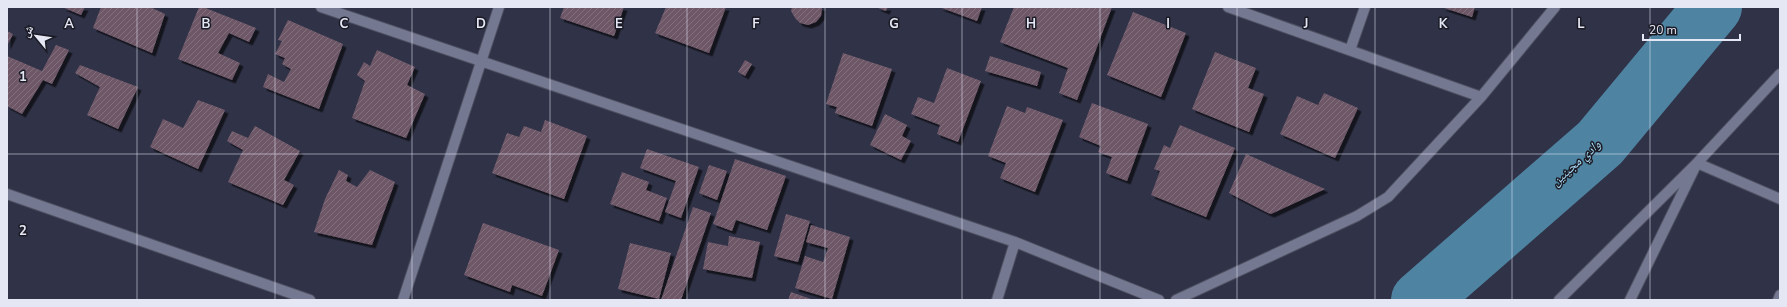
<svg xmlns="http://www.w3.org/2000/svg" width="1787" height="307" font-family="'Nunito Sans','Noto Naskh Arabic',sans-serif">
	<defs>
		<pattern id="building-hatch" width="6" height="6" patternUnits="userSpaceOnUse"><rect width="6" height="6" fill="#6e5868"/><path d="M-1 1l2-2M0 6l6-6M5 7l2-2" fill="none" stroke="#83707e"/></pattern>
		<filter id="shadow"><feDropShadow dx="3.5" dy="3.5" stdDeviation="0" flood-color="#0009"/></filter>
	</defs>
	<rect width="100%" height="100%" fill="#303247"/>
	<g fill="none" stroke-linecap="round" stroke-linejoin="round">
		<!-- river -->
		<path stroke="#4e84a2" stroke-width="58" d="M1420,300L1600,143L1713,7"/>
	</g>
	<!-- building -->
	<path fill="url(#building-hatch)" filter="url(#shadow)" d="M62,7H85L81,15Z
		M101,7H150L165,14L152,53L93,28Z
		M199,7H203L256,28L249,42L229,33L218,53L240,63L232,80L178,59Z
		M564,7H624L614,36L560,18Z
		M666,7H726L709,53L655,33Z
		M792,7H822V8L821,16L816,22L808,25L800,23L795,18L791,11Z
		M876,7H888L886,11Z
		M939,7H982L977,21Z
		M1014,7H1112L1077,100L1059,93L1068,68L1000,42Z
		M1441,7H1475L1472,17Z
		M1133,12L1186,33L1161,97L1107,75Z
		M288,20L343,44L319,109L263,87L268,74L284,82L291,69L282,64L285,58L275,54L282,41L278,40Z
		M7,31L13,34L7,46Z
		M56,45L69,50L52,84L43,80L22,114L7,106V56L42,71Z
		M377,50L415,67L407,85L425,94L406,138L352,118L365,81L357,75L364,62L370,66Z
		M1215,52L1256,68L1248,88L1264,94L1249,132L1192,109Z
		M843,53L892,69L872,126L835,113L837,107L826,104Z
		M990,56L1041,72L1037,86L985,71Z
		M745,60L752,64L745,76L738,72Z
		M80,65L138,87L118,129L87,115L100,87L75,73Z
		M947,68L981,81L958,142L937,134L940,125L911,114L918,97L934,103Z
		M1324,93L1358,108L1335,158L1280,134L1297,96L1318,105Z
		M198,100L225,110L198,169L150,147L163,119L183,128Z
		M1092,103L1148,124L1127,181L1106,173L1112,157L1098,152L1101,146L1079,137Z
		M1007,106L1025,113L1027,107L1063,120L1035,192L1000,178L1006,163L988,156Z
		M885,114L907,125L902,136L911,141L901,160L870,145Z
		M545,120L587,136L564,199L492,173L507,133L519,137L524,126L541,132Z
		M1180,125L1235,148L1206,217L1151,195L1160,171L1154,169L1164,145L1170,148Z
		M255,126L300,151L284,180L294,185L283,205L228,182L243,150L227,141L232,131L248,138Z
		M647,149L699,167L681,218L665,212L676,181L640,168Z
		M1246,154L1325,189L1271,214L1268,213L1229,193Z
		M735,159L786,176L767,230L736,220L732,231L713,224Z
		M709,165L727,171L717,200L699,193Z
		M339,170L348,175L346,181L357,187L370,170L395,182L372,245L314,232L325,199Z
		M622,172L649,182L646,190L667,198L659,221L610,204Z
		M693,207L711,213L681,300H661Z
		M786,214L810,221L798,262L774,256Z
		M483,223L559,250L542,296L512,285L510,292L464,275Z
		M811,225L850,237L832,299L795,288L805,256L823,262L828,248L806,242Z
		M729,236L760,242L752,278L703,269L708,242L728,246Z
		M630,243L671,253L659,299L618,289Z
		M791,292L814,300H788Z"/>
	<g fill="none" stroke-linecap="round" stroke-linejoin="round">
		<!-- street casing -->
		<g stroke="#4d4f61" stroke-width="12">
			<path id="street" d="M321,7L1015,242L1159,300
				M1228,7L1481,97
				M1350,50L1365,7
				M7,194L310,300
				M403,300L499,7
				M997,300L1015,242
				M1176,300L1357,216L1388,197L1481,97L1555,7
				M1559,300L1697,163L1780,74
				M1630,300L1697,163L1780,199
				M1778,300L1780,295"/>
		</g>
		<!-- street -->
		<use href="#street" stroke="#747890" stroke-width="10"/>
	</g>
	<!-- grid -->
	<path fill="none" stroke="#e5e7f5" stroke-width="1" stroke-opacity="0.55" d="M137,7V300M275,7V300M412,7V300M550,7V300M687,7V300M825,7V300M962,7V300M1100,7V300M1237,7V300M1375,7V300M1512,7V300M1650,7V300M7,154H1780"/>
	<g text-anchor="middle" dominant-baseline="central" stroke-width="3" stroke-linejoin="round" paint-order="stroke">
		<!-- water labels -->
		<g font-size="13" font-style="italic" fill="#aad9f5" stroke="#1a1b25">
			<text transform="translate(1576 163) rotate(-42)">وادي مجينين</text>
		</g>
	</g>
	<g font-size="13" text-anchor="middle" font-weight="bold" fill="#e5e7f5" stroke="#1a1b25" stroke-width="3" stroke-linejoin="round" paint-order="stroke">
		<text x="69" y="28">A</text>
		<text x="206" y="28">B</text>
		<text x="344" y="28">C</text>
		<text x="481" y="28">D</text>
		<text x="619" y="28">E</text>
		<text x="756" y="28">F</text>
		<text x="894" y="28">G</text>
		<text x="1031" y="28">H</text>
		<text x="1168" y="28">I</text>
		<text x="1306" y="28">J</text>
		<text x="1443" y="28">K</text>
		<text x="1581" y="28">L</text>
		<text x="23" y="81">1</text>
		<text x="23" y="235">2</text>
	</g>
	<!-- border -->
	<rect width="1787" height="307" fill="none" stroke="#e5e7f5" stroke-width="16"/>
	<!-- north arrow -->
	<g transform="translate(36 36) rotate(299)" stroke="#1a1b25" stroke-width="3" paint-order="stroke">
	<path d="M0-3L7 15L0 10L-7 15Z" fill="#e5e7f5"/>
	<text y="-6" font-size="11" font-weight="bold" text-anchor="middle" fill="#e5e7f5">ش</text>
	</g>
	<!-- scale -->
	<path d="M1643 34v6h97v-6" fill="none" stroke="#e5e7f5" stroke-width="2"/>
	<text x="1649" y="34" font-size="12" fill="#e5e7f5" stroke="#1a1b25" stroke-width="3" paint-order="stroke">20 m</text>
</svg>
